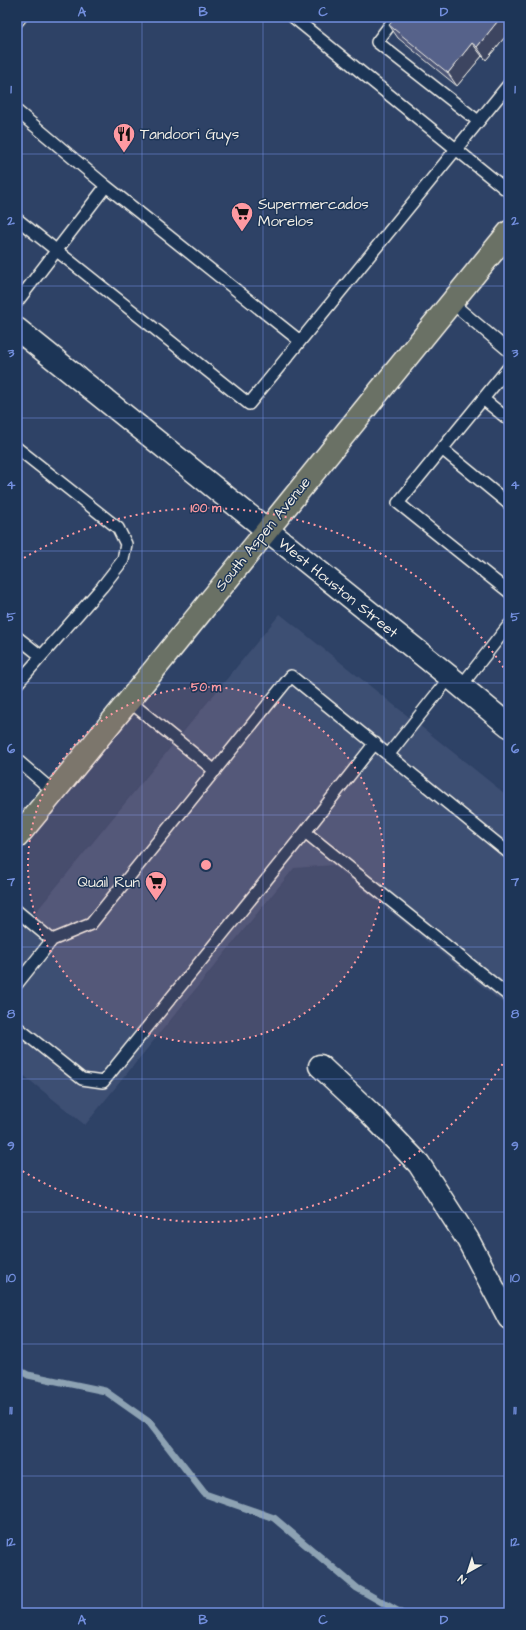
<svg xmlns="http://www.w3.org/2000/svg" width="526" height="1630" font-family="'Architects Daughter',sans-serif">
	<rect width="100%" height="100%" fill="#2e4266"/>
	<filter id="ink" filterUnits="userSpaceOnUse"><feTurbulence type="fractalNoise" baseFrequency=".025" numOctaves="2"/><feDisplacementMap in="SourceGraphic" scale="8" xChannelSelector="R" yChannelSelector="G"/><feConvolveMatrix kernelMatrix="1 2 1 2 8 2 1 2 1" color-interpolation-filters="sRGB"/></filter>
	<g filter="url(#ink)">
		<!-- built -->
		<path fill="#3e4f73" d="M280,614L509,797V1008L333,865L294,868L85,1125L17,1070V935Z"/>
		<g fill="none" stroke-linecap="round" stroke-linejoin="round">
			<!-- stream -->
			<path stroke="#8da2b3" stroke-width="7" d="M17,1369L28,1375L105,1391L149,1422L205,1494L274,1518L357,1588L401,1613"/>
			<!-- service casing -->
			<g stroke="#f4f1e8" stroke-width="14">
				<path id="service" d="M293,17L509,192
					M396,17L377,42L478,121
					M17,22L21,17
					M17,111L106,186L300,341
					M17,219L249,404L509,84
					M17,302L106,186
					M451,302L509,351
					M509,367L398,503L509,592
					M483,399L509,420
					M17,448L118,528L126,544L123,560L102,587L17,684
					M442,449L509,504
					M17,637L41,656
					M461,686L509,625
					M129,701L215,771
					M389,754L450,677
					M17,760L54,792
					M305,832L509,996
					M17,911L52,940L17,984
					M52,940L91,924L291,676L509,853
					M17,1027L82,1079L103,1082L305,832L375,743"/>
			</g>
			<!-- minor casing -->
			<g stroke="#f4f1e8" stroke-width="25">
				<path id="minor" d="M320,1066L370,1113L419,1164L468,1240L509,1318"/>
			</g>
			<!-- secondary casing -->
			<g stroke="#f4f1e8" stroke-width="25">
				<path id="secondary" d="M17,329L450,677L509,726"/>
			</g>
			<!-- primary casing -->
			<g stroke="#f4f1e8" stroke-width="25">
				<path id="primary" d="M17,837C183,637 344,433 509,232"/>
			</g>
			<!-- service -->
			<use href="#service" stroke="#1d3557" stroke-width="11"/>
			<!-- minor -->
			<use href="#minor" stroke="#1d3557" stroke-width="22"/>
			<!-- secondary -->
			<use href="#secondary" stroke="#1d3557" stroke-width="22"/>
			<!-- primary -->
			<use href="#primary" stroke="#6b7165" stroke-width="22"/>
		</g>
		<!-- wall -->
		<path fill="#4b5477" stroke="#f4f1e8" d="M509,17V32L486,60L482,56L457,86L398,38L389,25Z"/>
		<!-- shaded-wall -->
		<path fill="#3d4561" stroke="#f4f1e8" d="M501,17H509V32L486,60L477,47Z
			M472,43L482,56L457,86L448,73Z"/>
		<!-- building -->
		<path fill="#57628a" stroke="#f4f1e8" d="M396,17H501L477,47L472,43L448,73L389,25Z"/>
	</g>
	<!-- grid -->
	<path fill="none" stroke="#738fde" stroke-width="1" stroke-opacity="0.55" d="M142,17V1613M263,17V1613M384,17V1613M17,154H509M17,286H509M17,418H509M17,551H509M17,683H509M17,815H509M17,947H509M17,1079H509M17,1212H509M17,1344H509M17,1476H509"/>
	<!-- distance rings -->
	<circle cx="206" cy="865" r="178" fill="#ff9aa2" fill-opacity=".12"/>
	<g fill="none" stroke="#ff9aa2" stroke-width="2" stroke-dasharray="2 4">
		<circle cx="206" cy="865" r="178"/>
		<path d="M509 1054A357 357 0 0 1 19 1169M19 561A357 357 0 0 1 509 676"/>
	</g>
	<!-- icons -->
	<defs>
		<g id="restaurant-pin" transform="scale(1.15)"><path d="M0 17L-7.5 6A9.5 9.5 0 1 1 7.5 6Z" fill="#ff9aa2" stroke="#1d3557"/><path d="M-5-6h1v4h1v-4h1v4h1v-4h1v5L-1.5 .5V6h-2V.5L-5-1ZM5-6V6H3V1.5H1.5Q1.5-4 5-6Z" fill="#111"/></g>
		<g id="supermarket-pin" transform="scale(1.15)"><path d="M0 17L-7.5 6A9.5 9.5 0 1 1 7.5 6Z" fill="#ff9aa2" stroke="#1d3557"/><path d="M-6-5.5h2.5l.6 2H6L4.5 2H-2.5L-4.4-4H-6ZM-1.5 3.2a1.3 1.3 0 1 0 .1 0ZM3 3.2a1.3 1.3 0 1 0 .1 0Z" fill="#111"/></g>
	</defs>
	<g fill-rule="evenodd">
		<use href="#restaurant-pin" x="124" y="134"/>
		<use href="#supermarket-pin" x="242" y="213"/>
		<use href="#supermarket-pin" x="156" y="882"/>
	</g>
	<g text-anchor="middle" dominant-baseline="central" stroke-width="3" stroke-linejoin="round" paint-order="stroke">
		<!-- poi labels -->
		<g font-size="15" fill="#f4f1e8" stroke="#1d3557" text-anchor="start">
			<text x="140" y="134">Tandoori Guys</text>
			<text x="258" y="204">Supermercados<tspan x="258" dy="17">Morelos</tspan></text>
			<text x="140" y="882" text-anchor="end">Quail Run</text>
		</g>
		<!-- street labels -->
		<g font-size="15" fill="#f4f1e8" stroke="#1d3557">
			<text transform="translate(263 534) rotate(-51)">South Aspen Avenue</text>
			<text transform="translate(338 588) rotate(39)">West Houston Street</text>
		</g>
	</g>
	<circle cx="206" cy="865" r="6" fill="#ff9aa2" stroke="#1d3557" stroke-width="2"/>
	<g font-size="12" text-anchor="middle" font-weight="bold" fill="#ff9aa2" stroke="#1d3557" stroke-width="3" stroke-linejoin="round" paint-order="stroke">
		<text x="206" y="512">100 m</text>
		<text x="206" y="691">50 m</text>
	</g>
	<!-- margin -->
	<rect width="526" height="1630" fill="none" stroke="#1d3557" stroke-width="44"/>
	<!-- north arrow -->
	<g transform="translate(468 1572) rotate(219)" stroke="#1d3557" stroke-width="3" paint-order="stroke">
	<path d="M0-3L7 15L0 10L-7 15Z" fill="#f4f1e8"/>
	<text y="-6" font-size="11" font-weight="bold" text-anchor="middle" fill="#f4f1e8">N</text>
	</g>
	<rect x="22" y="22" width="482" height="1586" fill="none" stroke="#738fde" stroke-width="1.5"/>
	<g font-size="13" text-anchor="middle" font-weight="bold" fill="#738fde">
		<text x="82" y="16">A</text>
		<text x="203" y="16">B</text>
		<text x="323" y="16">C</text>
		<text x="444" y="16">D</text>
		<text x="11" y="93">1</text>
		<text x="515" y="93">1</text>
		<text x="11" y="225">2</text>
		<text x="515" y="225">2</text>
		<text x="11" y="357">3</text>
		<text x="515" y="357">3</text>
		<text x="11" y="489">4</text>
		<text x="515" y="489">4</text>
		<text x="11" y="621">5</text>
		<text x="515" y="621">5</text>
		<text x="11" y="753">6</text>
		<text x="515" y="753">6</text>
		<text x="11" y="886">7</text>
		<text x="515" y="886">7</text>
		<text x="11" y="1018">8</text>
		<text x="515" y="1018">8</text>
		<text x="11" y="1150">9</text>
		<text x="515" y="1150">9</text>
		<text x="11" y="1282">10</text>
		<text x="515" y="1282">10</text>
		<text x="11" y="1414">11</text>
		<text x="515" y="1414">11</text>
		<text x="11" y="1546">12</text>
		<text x="515" y="1546">12</text>
		<text x="82" y="1624">A</text>
		<text x="203" y="1624">B</text>
		<text x="323" y="1624">C</text>
		<text x="444" y="1624">D</text>
	</g>
</svg>
